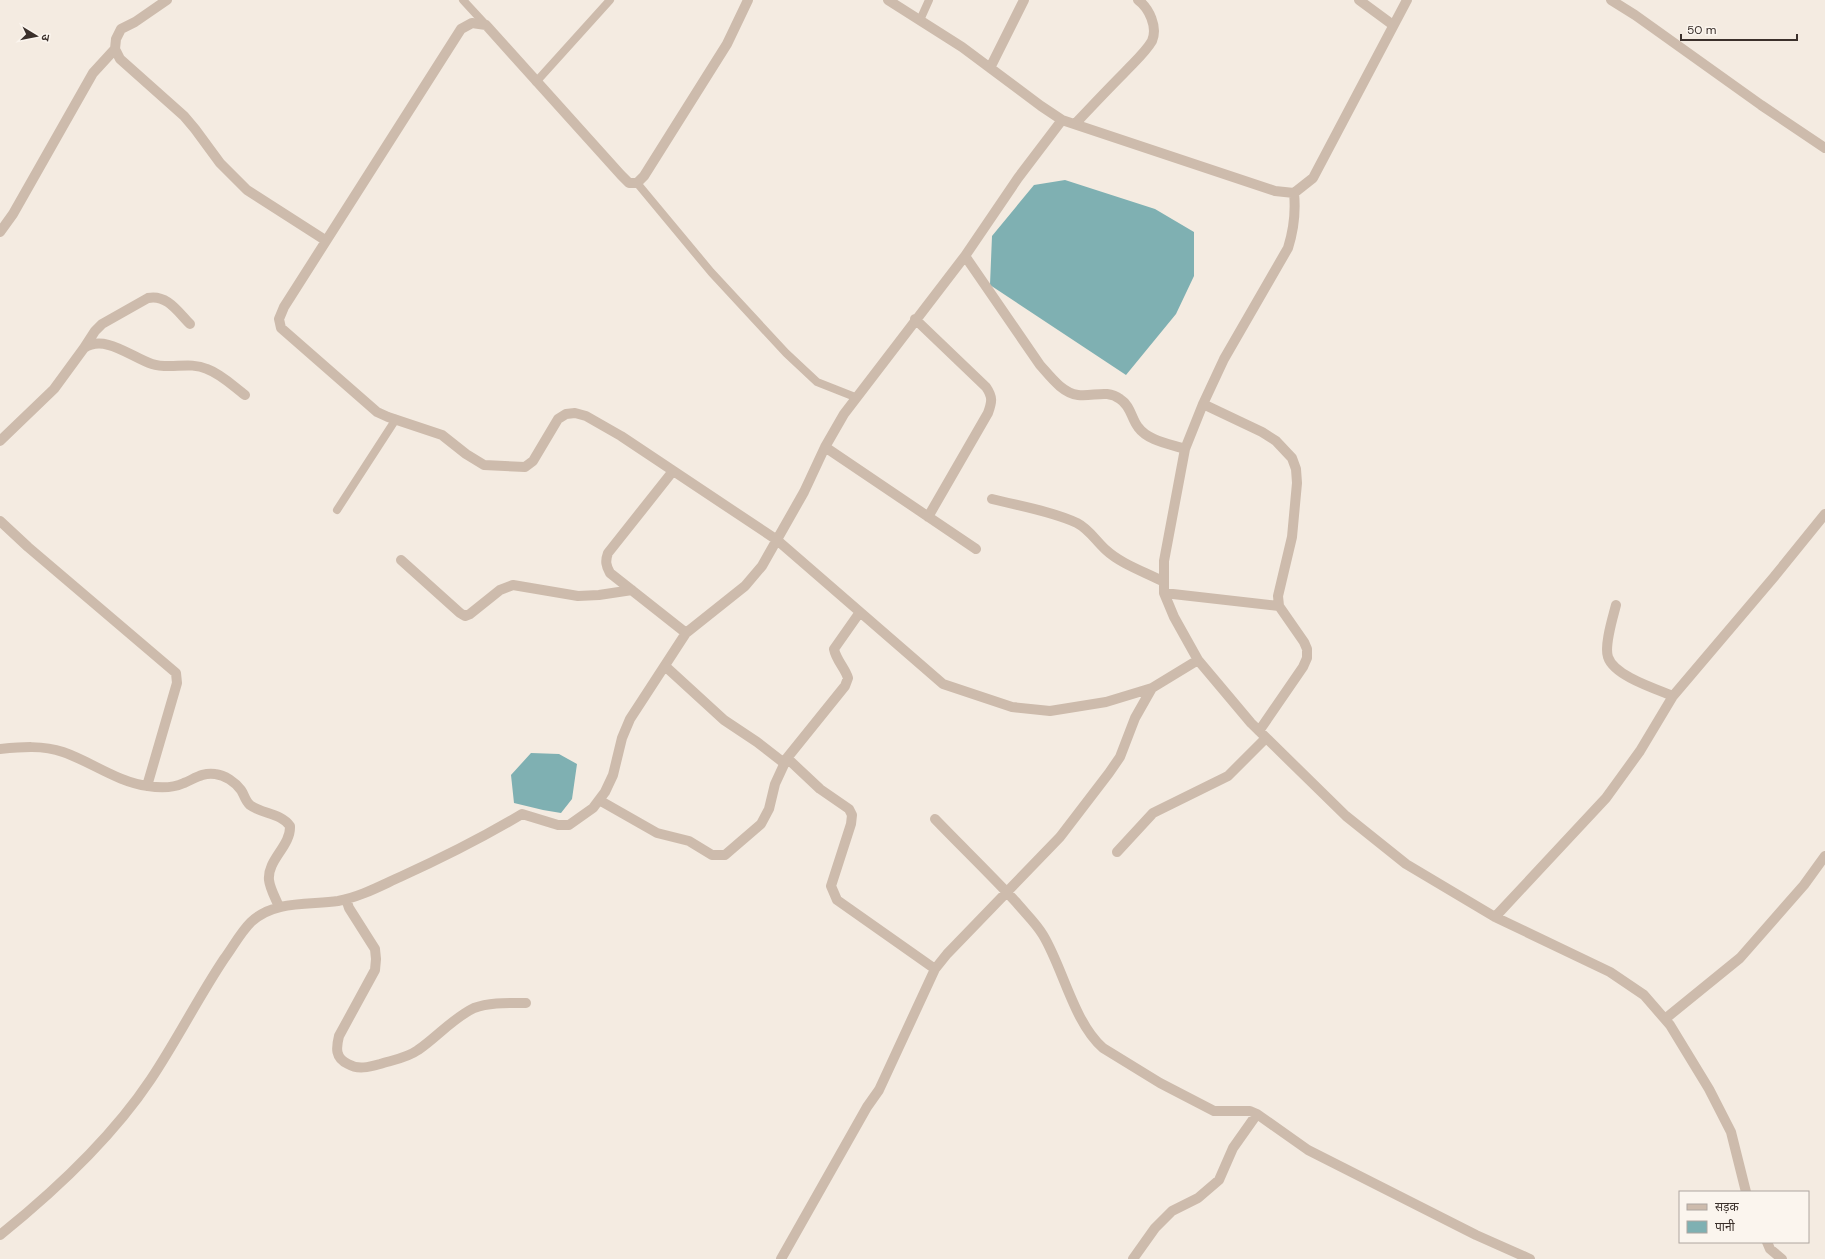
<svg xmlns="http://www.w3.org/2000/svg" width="1825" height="1259" font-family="'DM Sans','Noto Sans Devanagari',sans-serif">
	<rect width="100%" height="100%" fill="#f4ebe1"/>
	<!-- water -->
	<path fill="#7fb0b2" d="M1065,180L1155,209L1194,232V276L1176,314L1126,375L990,285L992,236L1034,185Z
		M531,753L559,754L577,764L572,799L561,813L543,810L514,803L511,775Z"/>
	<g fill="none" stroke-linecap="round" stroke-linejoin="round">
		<!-- service -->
		<path stroke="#cdbbac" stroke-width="8" d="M463,0L486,25
			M920,20L929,0
			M536,82L610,0
			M637,183L711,272L786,353L817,382L855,397
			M337,510L396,419"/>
		<!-- minor -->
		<path stroke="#cdbbac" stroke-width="10" d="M167,0L135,22L121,29L116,39L115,49L120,59L184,116L195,129L220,163L247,190L325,240
			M748,0L727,44L644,176L637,183H629L621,175L486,25L472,23L461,29L284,307L279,319L281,328L377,412L388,417L442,435L466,454L484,465L525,467L533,461L558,419L566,414L575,413L586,416L621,436L777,540L943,684L1012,707L1050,711L1106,702L1152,688
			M888,0L962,47L1041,106L1062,120L1275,191L1294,193L1313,178L1407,0
			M1359,0L1393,25
			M1611,0L1635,15L1761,105L1825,148
			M990,68L1024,0
			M1075,124C1091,107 1107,90 1124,73C1133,63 1145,53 1152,41C1158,27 1149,8 1138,0
			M1294,193C1296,213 1294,229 1288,248L1224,359L1203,404L1185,449L1164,561V593L1174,617L1198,660L1251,723L1346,816L1406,864L1495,917L1610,972L1644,995L1670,1025L1709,1089L1731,1132L1746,1192
			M0,232L13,214L93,73L115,49
			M965,256L1040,365C1050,376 1062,393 1078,395C1093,397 1107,389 1120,399C1131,406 1131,418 1138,427C1148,441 1170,444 1185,449
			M915,319L986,387C993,397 992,402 988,413L928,517
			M84,348L95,331L102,324L148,298C167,294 178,312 190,324
			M1203,404L1262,432L1276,441L1292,458L1296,469L1297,483L1292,537L1278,596L1279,606L1304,642L1307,649V658L1303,667L1259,731
			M0,441L54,389L84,348C105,334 131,357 152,364C170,370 189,361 207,369C221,374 233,386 245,395
			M825,447L976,549
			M673,471L608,553C605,561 606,566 610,573L686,633
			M992,499C1019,506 1051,511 1077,523C1089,529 1096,541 1106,550C1121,564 1145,572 1164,582
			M0,521L28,547L176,673L177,683L147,786
			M401,560L460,613L465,616L470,614L500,590L513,585L578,596L599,595L632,590
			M1164,593L1279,606
			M1616,605C1613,617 1604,645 1608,657C1614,676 1656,689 1673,696
			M665,666L724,720L757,742L784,763
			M0,749C21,747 43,745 63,752C92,762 117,782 148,786C159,788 173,788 184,783C194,779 203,772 215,774C225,775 235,782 241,790C244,794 245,801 250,805C262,814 281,813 290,826C291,846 267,860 269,880C270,889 276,899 279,907
			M787,758L820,789L849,809L852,815L851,824L831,886L837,900L935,969
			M599,800L657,833L689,841L712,855H725L761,824L769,809L775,784L787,758L845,686L848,678C845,668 836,660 834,649L860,612
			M935,819C962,847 990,874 1016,902C1025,913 1036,923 1043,935C1063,968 1074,1023 1103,1048L1160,1083L1214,1111H1250L1257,1114L1308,1150L1476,1235L1530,1259
			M1117,852L1153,813L1228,776L1266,738
			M346,899L349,908L375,949L376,959L375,970L339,1036C336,1048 335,1058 348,1064C358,1070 369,1067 380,1064C393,1060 407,1058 418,1050C437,1037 453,1018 474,1008C490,1002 509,1003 526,1003
			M1495,917L1606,798L1640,751L1673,696L1774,577L1825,514
			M1665,1019L1740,958L1804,885L1825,856
			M0,1235C56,1190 111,1139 151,1079C177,1040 198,998 224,959C233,947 240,933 251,922C274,900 309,905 338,901C360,897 380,886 400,877C442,858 482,838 522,814L558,825H569L593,808L605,792L613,775L622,738L630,719L686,633L745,586L762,566L804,492L825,447L844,414L965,256L1018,178L1062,120
			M1767,1242L1770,1249L1782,1259
			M781,1259L867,1107L879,1090L935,969L947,954L1060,837L1109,773L1120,757L1135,718L1152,688L1198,660
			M1133,1259L1155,1228L1172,1211L1198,1198L1219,1180L1233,1148L1257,1114"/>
	</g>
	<!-- legend -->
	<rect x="1679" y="1191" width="130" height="52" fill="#fbf5ee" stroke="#aea6a0"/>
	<rect x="1687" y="1204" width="20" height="6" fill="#cdbbac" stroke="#aea6a0"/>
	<text x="1715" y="1211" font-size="12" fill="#3b302b">सड़क</text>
	<rect x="1687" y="1221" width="20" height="12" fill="#7fb0b2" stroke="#aea6a0"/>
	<text x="1715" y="1231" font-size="12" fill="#3b302b">पानी</text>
	<!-- north arrow -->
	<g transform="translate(36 36) rotate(100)" stroke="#fbf5ee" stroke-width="3" paint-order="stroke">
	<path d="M0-3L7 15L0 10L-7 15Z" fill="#3b302b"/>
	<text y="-6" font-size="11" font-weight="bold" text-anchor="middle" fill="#3b302b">उ</text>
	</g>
	<!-- scale -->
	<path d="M1681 34v6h116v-6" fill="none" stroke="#3b302b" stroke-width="2"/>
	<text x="1687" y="34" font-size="12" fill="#3b302b" stroke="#fbf5ee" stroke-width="3" paint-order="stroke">50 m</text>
</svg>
